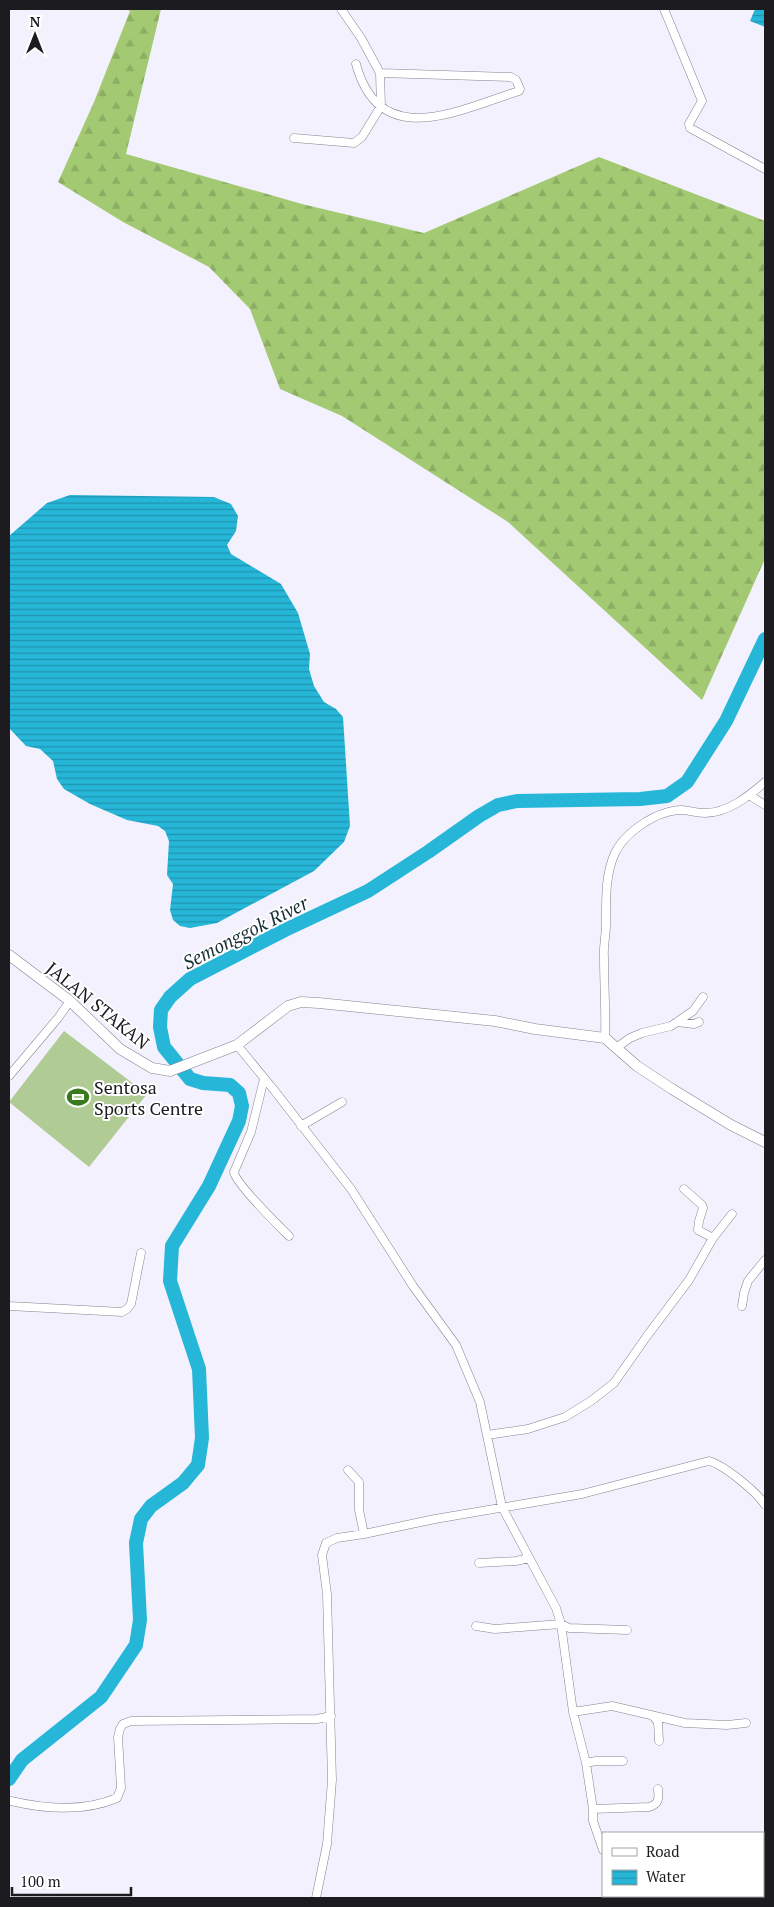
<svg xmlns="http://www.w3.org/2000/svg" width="774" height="1907" font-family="'PT Serif',serif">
	<defs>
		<pattern id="forest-firs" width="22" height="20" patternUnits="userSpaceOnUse" patternTransform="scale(1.25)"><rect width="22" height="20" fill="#a3ca73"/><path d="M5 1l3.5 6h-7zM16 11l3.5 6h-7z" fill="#8cad63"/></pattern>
		<pattern id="water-rules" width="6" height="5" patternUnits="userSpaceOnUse" patternTransform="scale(1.25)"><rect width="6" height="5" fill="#25b6d8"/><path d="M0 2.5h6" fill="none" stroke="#1f93af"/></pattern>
	</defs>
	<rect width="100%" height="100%" fill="#f3f1fe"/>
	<!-- grass -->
	<path fill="#b0cb93" d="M64,1031L147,1094L89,1167L9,1102Z"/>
	<!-- forest -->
	<path fill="url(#forest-firs)" d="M125,9H161L126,154L302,204L424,233L599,157L765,221L764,561L702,700L508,522L342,416L280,389L250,309L209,267L123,222L58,182L94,102L130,11Z"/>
	<!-- water -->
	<path fill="url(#water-rules)" d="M755,9H765V27L750,21Z
		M70,495L214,497L231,504L238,516L236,531L227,545L231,554L281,584L298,613L310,654L309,669L314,686L324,702L336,709L343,717L350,826L344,842L314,871L217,923L190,928L180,926L173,920L170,910L173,884L167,875L169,841L165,831L158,826L127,820L90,804L64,789L57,779L53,761L40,749L26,746L9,728V536L47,503Z"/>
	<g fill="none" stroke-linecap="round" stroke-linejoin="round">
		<!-- river -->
		<path stroke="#25b6d8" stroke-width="14" d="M9,1779L22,1760L101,1697L136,1645L140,1620L136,1543L141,1519L151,1506L183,1483L198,1465L202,1438L199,1369L170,1281L172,1246L209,1186L239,1121L242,1106L239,1093L230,1085L203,1083L190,1079L164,1047L160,1027L161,1010L170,997L190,979L285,930L368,891L428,852L479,816L498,805L517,801L640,799L667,796L687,782L726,721L765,639"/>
		<!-- minor casing -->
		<g stroke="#84828e" stroke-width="9">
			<path id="minor" d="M664,9L702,101L689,124L690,128L765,169
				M356,64C380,152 458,110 519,91L520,89L516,80L511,77L380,73
				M294,138L354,143L362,137L381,106L380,73L361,38L341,9
				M749,795L765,805
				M677,1022L694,1024L699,1022
				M605,1038C606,1011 604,985 604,958C603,947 606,936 606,924C606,901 605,874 615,853C624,834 649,817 668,812C686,807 690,813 705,813C728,813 749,796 765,782
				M237,1045L274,1090L351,1189L413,1286L456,1345L480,1402L502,1507L556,1608L561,1624L573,1712L586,1763L593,1809V1821L603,1850
				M616,1048L630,1038L642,1033L671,1026L693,1011L703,997
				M9,1076L58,1018L70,1001
				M264,1079L251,1132L234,1172C235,1183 278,1225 289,1236
				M301,1126L342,1102
				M684,1189L702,1205L703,1208L699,1221L698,1230L713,1238
				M9,1306L122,1312L127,1309L131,1304L141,1253
				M742,1306L744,1293L748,1281L765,1260
				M487,1435L528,1429L565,1417L591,1401L614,1383L647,1336L689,1280L713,1238L732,1214
				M348,1470L359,1482V1510L364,1534
				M479,1563L516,1561L529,1558
				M476,1626L495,1629L561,1624L569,1628L627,1630
				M573,1712L612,1706L685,1723L727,1725L746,1723
				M653,1716L658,1722L659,1741
				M586,1763L596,1761H623
				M11,1801C45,1809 84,1812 117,1798L121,1788L118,1737L120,1729L123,1724L131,1721L317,1719L331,1716
				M593,1809L649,1807C659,1804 659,1799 658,1789
				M612,1896V1898
				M316,1898L327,1844L332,1780L327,1594L322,1555L326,1543L337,1538L364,1534L435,1519L582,1494L709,1461C724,1465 757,1492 765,1505"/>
		</g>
		<!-- secondary casing -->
		<g stroke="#84828e" stroke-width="11">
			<path id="secondary" d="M9,955L70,1001L120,1049L152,1068L170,1071L237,1045L288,1006L301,1002L319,1003L495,1021L535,1029L605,1038L637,1066L672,1089L731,1125L765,1142"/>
		</g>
		<!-- minor -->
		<use href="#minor" stroke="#fff" stroke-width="8"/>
		<!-- secondary -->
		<use href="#secondary" stroke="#fff" stroke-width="10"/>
	</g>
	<!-- icons -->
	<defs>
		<g id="stadium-bare" transform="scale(1.725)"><path d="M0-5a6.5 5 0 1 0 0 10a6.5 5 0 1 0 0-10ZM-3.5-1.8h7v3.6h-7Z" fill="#397b1c" stroke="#fff" stroke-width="2.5" paint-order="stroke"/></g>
	</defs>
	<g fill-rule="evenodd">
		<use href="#stadium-bare" x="78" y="1097"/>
	</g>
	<g text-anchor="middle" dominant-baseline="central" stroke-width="4" stroke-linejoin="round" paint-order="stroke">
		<!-- street labels -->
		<g font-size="18" fill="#1c1b20" stroke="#fff">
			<text transform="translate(98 1005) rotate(39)">JALAN STAKAN</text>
		</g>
		<!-- poi labels -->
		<g font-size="18" fill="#1c1b20" stroke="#fff" text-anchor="start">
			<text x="94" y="1087">Sentosa<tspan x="94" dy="21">Sports Centre</tspan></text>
		</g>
		<!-- water labels -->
		<g font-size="19" font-style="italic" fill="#192f36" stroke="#fff">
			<text transform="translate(245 932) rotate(-27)">Semonggok River</text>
		</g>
	</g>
	<!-- border -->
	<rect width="774" height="1907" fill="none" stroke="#1c1b20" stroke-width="20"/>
	<!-- legend -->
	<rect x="602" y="1832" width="162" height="65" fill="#ffffff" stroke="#a4a4a6"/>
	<rect x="612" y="1848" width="25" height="8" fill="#ffffff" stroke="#a4a4a6"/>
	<text x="646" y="1857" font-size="15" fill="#1c1b20">Road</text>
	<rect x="612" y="1870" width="25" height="15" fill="url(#water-rules)" stroke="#a4a4a6"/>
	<text x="646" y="1882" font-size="15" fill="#1c1b20">Water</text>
	<!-- north arrow -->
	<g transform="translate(35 35)" stroke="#ffffff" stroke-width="4" paint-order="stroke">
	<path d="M0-4L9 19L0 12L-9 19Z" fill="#1c1b20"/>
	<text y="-8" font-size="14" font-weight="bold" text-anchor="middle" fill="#1c1b20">N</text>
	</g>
	<!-- scale -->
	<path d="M12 1887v8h119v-8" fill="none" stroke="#1c1b20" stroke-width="2.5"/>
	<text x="20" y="1887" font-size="15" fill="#1c1b20" stroke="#ffffff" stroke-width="4" paint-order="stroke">100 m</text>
</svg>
